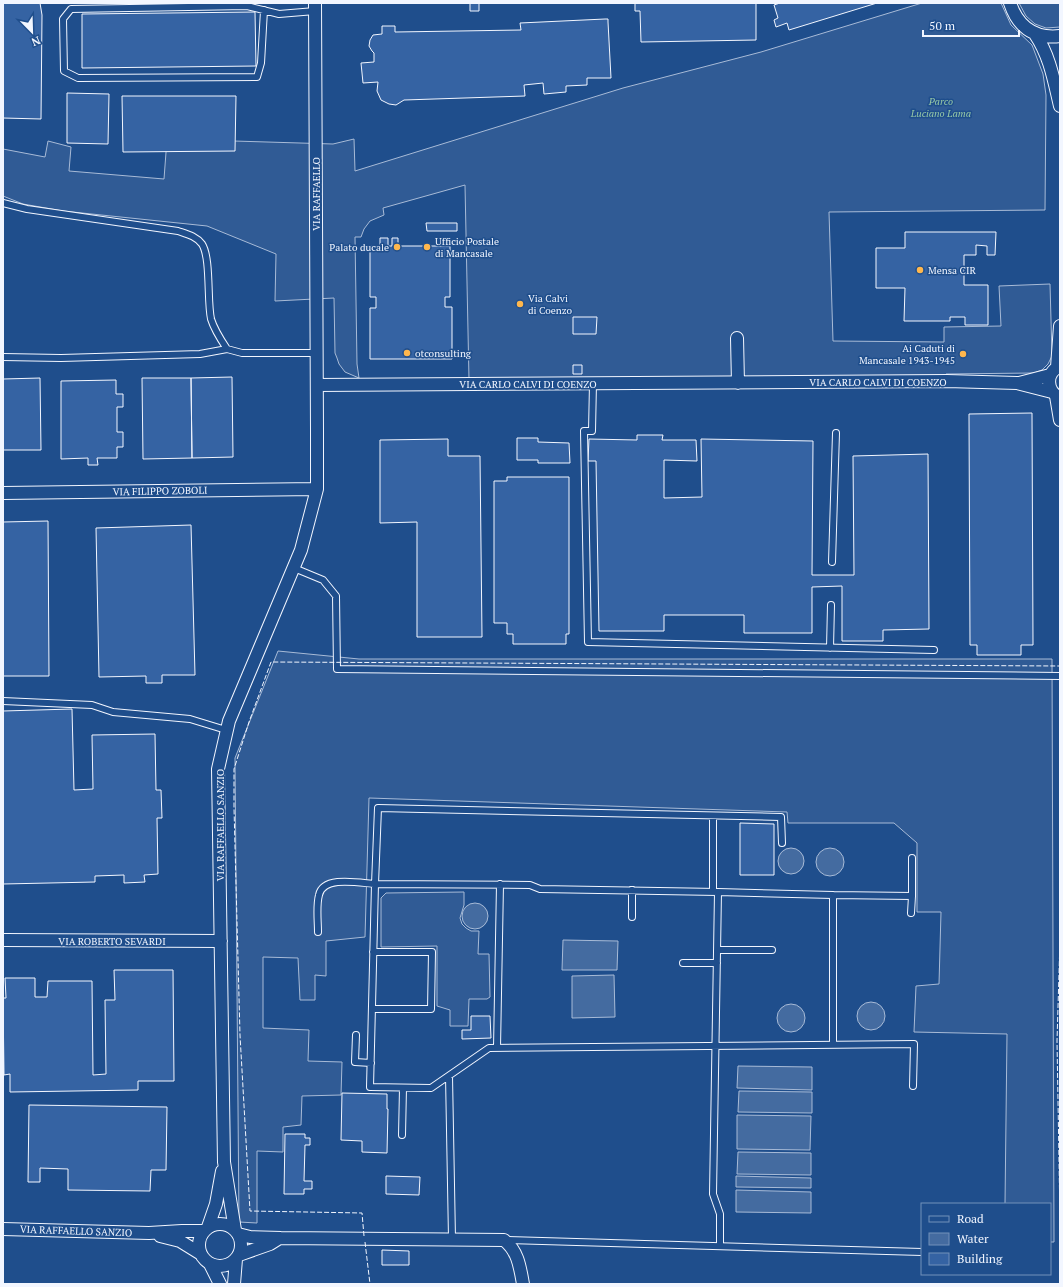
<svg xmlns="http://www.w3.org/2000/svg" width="1063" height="1287" font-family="'PT Serif',serif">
	<rect width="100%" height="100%" fill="#1f4e8c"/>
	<!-- built -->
	<path fill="#305b95" stroke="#a8bbd7" d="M922,3H1001L1011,25L1032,45L1043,74L1046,95L1045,210L829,212L833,341L944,342V327L1001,326L999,286L1050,284L1052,356L1048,364L1042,370L1034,373L946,374L945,377L469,380L465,185L383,208L384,215L370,221L364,229L361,237H355L357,364L359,378L345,372L339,364L337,358L335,353L334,298L275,301L276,254L207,226L63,211L23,204L3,196V149L45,157L48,141L71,147L69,171L164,179L167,139L333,144L354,139L355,171L623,88L761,52Z
		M1019,3H1060V27L1046,28L1035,24L1026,16Z
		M278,651L359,659H1052L1054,1242H1050V1204H1005L1007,1034L914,1032L916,986L939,984L941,912H917V843L894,823H788L787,812L369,798L365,937L326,941V976L315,975V1000H300L298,958L263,957V1028L309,1030L308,1061L342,1062L341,1095L302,1096L301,1125L283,1127V1152L257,1151V1223L239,1222L235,758Z
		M464,892V905L460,918L462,924L466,928L471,931H479L478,954H489L490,997L487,999H469L468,1026H450V1010L437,1006V946L381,947V898L386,893Z"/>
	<!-- water -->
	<path fill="#446ba0" stroke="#a8bbd7" d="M816 862a14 14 0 1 1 28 0a14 14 0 1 1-28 0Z
		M778 861a13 13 0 1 1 26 0a13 13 0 1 1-26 0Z
		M462 916a13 13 0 1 1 26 0a13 13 0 1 1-26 0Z
		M563,940L618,941L617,970H562Z
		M614,975L615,1017L572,1018V976Z
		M857 1016a14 14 0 1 1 28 0a14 14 0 1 1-28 0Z
		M777 1018a14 14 0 1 1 28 0a14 14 0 1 1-28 0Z
		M738,1066L812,1067V1090L737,1088Z
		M739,1091L812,1092V1113L738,1112Z
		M737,1115L811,1116L810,1150L737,1149Z
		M738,1152L811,1153V1175L737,1174Z
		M736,1176L811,1178V1188L736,1187Z
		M736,1190L811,1192V1213L736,1212Z"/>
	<!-- building -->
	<path fill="#3563a3" stroke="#f2f6ff" d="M3,3H40L42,15L41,119L3,118Z
		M470,3H479V11H470Z
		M635,3H756V40L641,42L640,11H635Z
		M780,3H877L789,30L787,23L776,27L774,20L778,18L774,5Z
		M255,12L256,66L82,68V14Z
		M605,19H608V22L611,78H587V85L566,86V92L544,94L543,83L524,85L525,96L404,100L396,105L389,104L381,100L377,91L378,82L363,83L361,63L374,62V53L372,51L369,46L370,40L373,35L382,34V26H395V32L521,30L520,23Z
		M67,93L109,94L108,144L67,143Z
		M122,96H236L235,151L123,152Z
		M426,223H457V231H427Z
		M905,232H996L995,255H987V246L976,245V255H964V285H988V325H965V317H950V321H904L905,288H876V248H905Z
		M380,238H388V246H392V238H398V246H450V297H445V307H452V359H370V308H376V297H370V246H380Z
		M573,317H597L596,334H573Z
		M573,365H582V374H573Z
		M232,377L233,457L192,458L191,378Z
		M40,378L41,450H3V379Z
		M142,378H191L192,458L143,459Z
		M116,380V394H123V407H117V432H123V447H117V458H97L98,465H88V458L61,459V381Z
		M1032,413L1033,645H1021V655H977V645H970L969,414Z
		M637,435H663L662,440H696L697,461L664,460V498L702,497L701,439L813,441L812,575H854L853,456L928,454L929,629L883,630V641H842V586L812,587V633H744V615H664V631H599L596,461H588L589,439L637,440Z
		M517,438H538V442L569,443L570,463H538V460H517Z
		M448,439V456H480L482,637H417V522L380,523V440Z
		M507,477H569V634H566V644H513V634H507V623H494V481H507Z
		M48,521L49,676H3V522Z
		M191,525L195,675H162V683H146V676L99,677L96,528Z
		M72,709L74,790L93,789L92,735L155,734L156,790H161L162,818H157L158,874L144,875L145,882L124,883V875L95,876V882L3,884V711Z
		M740,823L774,824V875H740Z
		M114,970H173L174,1081H138V1090L10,1092V1074L4,1075L3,998H6L5,978H35V997H47L48,981H92L93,1075L106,1074L105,1000H115Z
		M471,1016H490L491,1038L462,1039V1030H471Z
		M342,1093L387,1094V1109H388L387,1153L362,1152V1141L341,1140Z
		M29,1105L167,1107L166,1170H151L150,1191L68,1190V1169L40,1168V1182H28Z
		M285,1134H305V1138H310V1145H305L304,1181H312V1189H304V1194H284Z
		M386,1176L420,1177L419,1195L386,1194Z
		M382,1250L409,1251V1265H382Z"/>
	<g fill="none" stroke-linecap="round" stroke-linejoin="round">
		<!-- lane casing -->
		<g stroke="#f2f6ff" stroke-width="8">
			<path id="lane" d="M264,10L261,63L257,77L78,78L64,71L63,19L71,9L247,6L279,14L315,11
				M3,203L27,209L178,231C187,234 196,236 202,244C211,258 207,301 211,319C214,329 221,340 227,349
				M3,357L61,358L200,354L227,349L242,353H317
				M593,383L592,431H584L588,642L934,650
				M832,562L836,433
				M294,568L323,580L336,596L337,669L1060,676
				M830,648L831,605
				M3,701L92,705L113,712L190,719L226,730
				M713,816V892
				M718,892L833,895V1045
				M833,895L912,896V858
				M911,913L912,896
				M632,917V890
				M318,932C318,921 316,906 319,895C323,875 360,883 375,884L378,808L781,817L782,843
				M717,950H772
				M683,963H717
				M373,1009H431L432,952H373
				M356,1035L355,1062L371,1063
				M497,1048L500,884
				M449,1076L452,1239
				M402,1135L403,1088
				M506,1240L922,1252
				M720,1246V1214L713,1194L718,892L540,889L530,885L375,884L370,1087L431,1088L489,1048L914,1044L913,1086"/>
		</g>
		<!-- street casing -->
		<g stroke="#f2f6ff" stroke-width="14">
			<path id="street" d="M1010,3C1018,27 1034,39 1060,36
				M1035,34C1050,56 1054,81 1060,106
				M737,338L738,383
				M1060,366C1045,373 1046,391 1060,398
				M1057,367L1060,326
				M1019,383L1050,375
				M317,385L947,381L1017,383L1052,392
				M1056,396L1060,420
				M3,493L317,489
				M3,940L221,941
				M199 1245a21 21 0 1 1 42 0a21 21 0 1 1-42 0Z
				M208,1227L216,1204L222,1171
				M3,1229L149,1233L182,1231H204
				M235,1230L224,1162L218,769L229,721L301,550L317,489V431L315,3
				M238,1234L250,1237L281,1238L504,1240C518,1251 520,1267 523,1284
				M160,1236L180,1241L201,1254
				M239,1255L270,1244L278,1239
				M210,1264L220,1284
				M234,1284L236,1259"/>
		</g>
		<!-- lane -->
		<use href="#lane" stroke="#1f4e8c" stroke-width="6"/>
		<!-- street -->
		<use href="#street" stroke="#1f4e8c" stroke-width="12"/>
		<!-- fence -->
		<path stroke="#f2f6ff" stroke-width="1" stroke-dasharray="5 2" stroke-linecap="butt" d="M1060,940L1057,1041L1060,1220
			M364,1236L362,1213L250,1211L240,1035L234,808V769L249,722L271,662L1060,666
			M365,1242L370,1284
			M1060,1284V1263"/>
	</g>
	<!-- markers -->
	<g fill="#ffb74d" stroke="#1f4e8c" stroke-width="1.5">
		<circle cx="397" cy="247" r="4"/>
		<circle cx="427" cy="247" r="4"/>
		<circle cx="920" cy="270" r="4"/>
		<circle cx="520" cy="304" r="4"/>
		<circle cx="407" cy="353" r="4"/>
		<circle cx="963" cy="354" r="4"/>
	</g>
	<g text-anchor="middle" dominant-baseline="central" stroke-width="3" stroke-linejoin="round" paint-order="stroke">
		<!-- park labels -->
		<g font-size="10" font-style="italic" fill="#97c8a6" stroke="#1f4e8c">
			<text x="941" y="101">Parco<tspan x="941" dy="12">Luciano Lama</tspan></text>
		</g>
		<!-- street labels -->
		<g font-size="10" fill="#f2f6ff" stroke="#1f4e8c">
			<text transform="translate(316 194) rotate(-90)">VIA RAFFAELLO</text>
			<text x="878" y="382">VIA CARLO CALVI DI COENZO</text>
			<text x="528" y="384">VIA CARLO CALVI DI COENZO</text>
			<text transform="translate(160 491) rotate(-1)">VIA FILIPPO ZOBOLI</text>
			<text transform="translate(220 825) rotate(-90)">VIA RAFFAELLO SANZIO</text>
			<text x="112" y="941">VIA ROBERTO SEVARDI</text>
			<text transform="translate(76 1231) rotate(2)">VIA RAFFAELLO SANZIO</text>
		</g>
		<!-- poi labels -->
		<g font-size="10" fill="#f2f6ff" stroke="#1f4e8c" text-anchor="start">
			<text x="435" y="241">Ufficio Postale<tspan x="435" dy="12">di Mancasale</tspan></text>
			<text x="389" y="247" text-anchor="end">Palato ducale</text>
			<text x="928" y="270">Mensa CIR</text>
			<text x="528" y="298">Via Calvi<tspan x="528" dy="12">di Coenzo</tspan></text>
			<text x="955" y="348" text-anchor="end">Ai Caduti di<tspan x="955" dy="12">Mancasale 1943-1945</tspan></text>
			<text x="415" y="353">otconsulting</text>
		</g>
	</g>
	<!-- border -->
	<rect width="1063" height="1287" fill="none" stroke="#f2f6ff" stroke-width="8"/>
	<!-- legend -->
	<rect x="921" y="1203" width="130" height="72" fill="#1f4e8c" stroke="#7391ba"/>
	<rect x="929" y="1216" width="20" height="6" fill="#1f4e8c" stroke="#7391ba"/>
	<text x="957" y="1223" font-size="12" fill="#f2f6ff">Road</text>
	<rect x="929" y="1233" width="20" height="12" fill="#446ba0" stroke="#7391ba"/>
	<text x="957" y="1243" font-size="12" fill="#f2f6ff">Water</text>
	<rect x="929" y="1253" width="20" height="12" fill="#3563a3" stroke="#7391ba"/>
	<text x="957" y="1263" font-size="12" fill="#f2f6ff">Building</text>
	<!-- north arrow -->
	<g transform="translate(32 32) rotate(157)" stroke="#1f4e8c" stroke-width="3" paint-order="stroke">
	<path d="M0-3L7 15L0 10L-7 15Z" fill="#f2f6ff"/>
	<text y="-6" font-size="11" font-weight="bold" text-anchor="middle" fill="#f2f6ff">N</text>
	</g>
	<!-- scale -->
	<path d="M923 30v6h96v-6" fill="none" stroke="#f2f6ff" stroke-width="2"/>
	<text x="929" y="30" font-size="12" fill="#f2f6ff" stroke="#1f4e8c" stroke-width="3" paint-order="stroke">50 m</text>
</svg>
